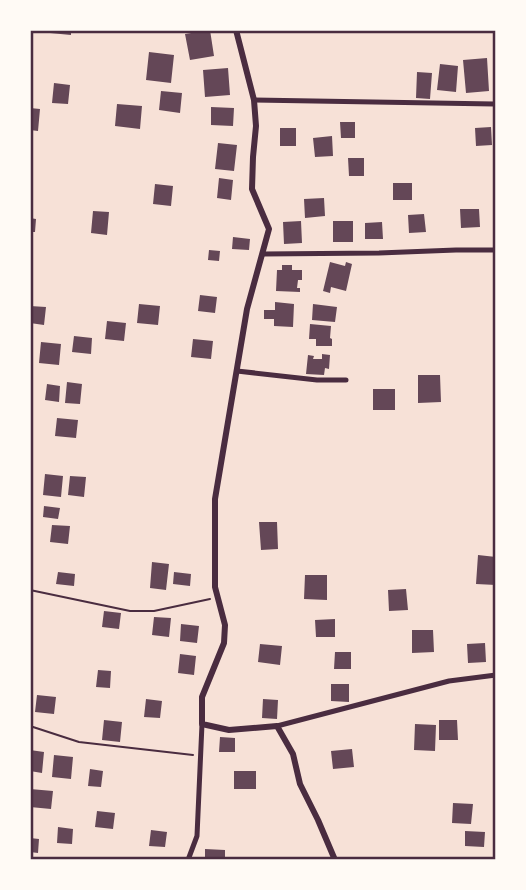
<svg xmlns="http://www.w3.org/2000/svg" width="526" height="890" font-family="'Public Sans',sans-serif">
	<rect width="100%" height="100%" fill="#f7e1d7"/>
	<!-- building -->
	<path fill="#644757" d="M51,30H71V35L50,33Z
		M210,30L214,56L190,60L185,34Z
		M285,30H306V33L285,32Z
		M149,52L174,55L171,83L146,80Z
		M487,58L489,91L466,93L463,60Z
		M440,64L458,66L456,92L437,90Z
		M228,68L230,95L205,97L203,70Z
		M417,72L432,73L430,99L416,98Z
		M54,83L70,85L68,104L52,103Z
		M161,91L182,93L180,113L159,110Z
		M117,104L142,106L140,129L115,126Z
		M211,107L234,108L233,126L211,125Z
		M30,108L40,109L38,131L30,130Z
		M340,122H355V138H341Z
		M491,127L492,145L476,146L475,128Z
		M280,128H296V146H280Z
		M332,136L333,156L315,157L313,138Z
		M218,143L237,145L234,171L215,169Z
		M348,158H364V176H349Z
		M219,178L233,180L231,200L217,198Z
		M393,183H412V200H393Z
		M155,184L173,186L171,206L153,204Z
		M324,198L325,216L305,218L304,199Z
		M460,209H479L480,227L461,228Z
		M93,211L109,212L107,235L91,233Z
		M424,214L426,232L409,233L408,215Z
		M30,218L36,219L35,232H30Z
		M301,221L302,243L284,244L283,222Z
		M333,221H353V242H333Z
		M382,222L383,239H365V223Z
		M233,237L250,239L249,250L232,249Z
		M209,250L220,251L219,261L208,260Z
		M330,262L345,266L346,262L352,264L346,291L331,287L330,293L323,291Z
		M282,265H292V270H302V280H298L297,288H300V292L276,291L277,270H282Z
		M200,295L217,297L215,313L198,311Z
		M275,302L294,304L293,327L274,326V319H264V310H275Z
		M139,304L160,306L158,325L137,323Z
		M313,304L337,307L335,322L312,320Z
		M30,306L46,307L44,325L30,323Z
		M107,321L126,323L124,341L105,339Z
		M310,324L331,326L330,338L332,339V346H316V339H309Z
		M74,336L92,338L91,354L72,352Z
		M193,339L213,341L211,359L191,357Z
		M41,342L61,344L59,365L39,363Z
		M322,354L330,355L329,369L325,368L324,375L306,374L308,355L314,356L313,359H322Z
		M418,375H440L441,402L418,403Z
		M67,382L82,384L80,404L65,403Z
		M47,384L60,386L59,402L45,400Z
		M373,389H395V410H373Z
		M57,418L78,420L76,438L55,436Z
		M45,474L63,476L61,497L43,495Z
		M70,476L86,477L84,497L68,495Z
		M44,506L60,508L58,519L43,517Z
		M259,522H277L278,549L261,550Z
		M52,525L70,526L68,544L50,542Z
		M478,555L496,557V585L476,584Z
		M152,562L169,564L166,590L150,588Z
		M58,572L75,574L74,586L56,584Z
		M174,572L191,574L190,586L173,584Z
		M305,575H327V600L304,599Z
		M406,589L408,610L389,611L388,590Z
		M104,611L121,613L119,629L102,627Z
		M154,617L171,618L169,637L152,635Z
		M335,619V637H316L315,620Z
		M181,624L199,626L197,643L180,641Z
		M412,630H433L434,652L412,653Z
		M485,643L486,662L468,663L467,644Z
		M260,644L282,646L280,665L258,662Z
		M335,652H351V669H334Z
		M180,654L196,656L194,675L178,673Z
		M98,670L111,671L110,688L96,687Z
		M331,684H349V702L331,701Z
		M37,695L56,697L54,714L35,712Z
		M146,699L162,701L160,718L144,717Z
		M263,699L278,700L277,719L262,718Z
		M104,720L122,722L120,742L102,740Z
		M439,720H457L458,740H439Z
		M415,724L436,725L435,751L414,750Z
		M220,737L235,738V752H219Z
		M352,749L354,767L333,769L331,751Z
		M30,750L44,752L42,773L30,771Z
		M54,755L73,757L71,779L52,777Z
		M90,769L103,771L101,787L88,786Z
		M234,771H256V789H234Z
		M30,789L53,791L51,809L30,807Z
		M453,803L473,804L471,824L452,823Z
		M97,811L115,813L113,829L95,827Z
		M58,827L73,829L72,844L57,843Z
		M151,830L167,832L165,847L149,846Z
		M465,831L485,832L484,847L465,846Z
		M30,838L39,839L38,853L30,852Z
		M205,849L225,850V860H205Z"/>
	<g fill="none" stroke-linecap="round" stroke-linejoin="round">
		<!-- path -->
		<path stroke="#4a2c40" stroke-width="2" d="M30,590L130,611H154L210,599
			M30,726L79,742L193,755"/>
		<!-- minor -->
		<path stroke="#4a2c40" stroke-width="5" d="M254,100L494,104
			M263,254L379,253L456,250H496
			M237,371L317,380H346
			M277,726L449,681L496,675
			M188,860L197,836L202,724"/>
		<!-- tertiary -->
		<path stroke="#4a2c40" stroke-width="6" d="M236,30L254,100L256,126L253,157L252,189L269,229L247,309L215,499V587L225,625L224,643L202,697V724L229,730L277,726L293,754L300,784L318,820L335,860"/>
	</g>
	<!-- border -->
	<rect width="526" height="890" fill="none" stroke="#fffaf5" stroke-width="63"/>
	<rect x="32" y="32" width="462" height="826" fill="none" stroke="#4a2c40" stroke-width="2.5"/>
</svg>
